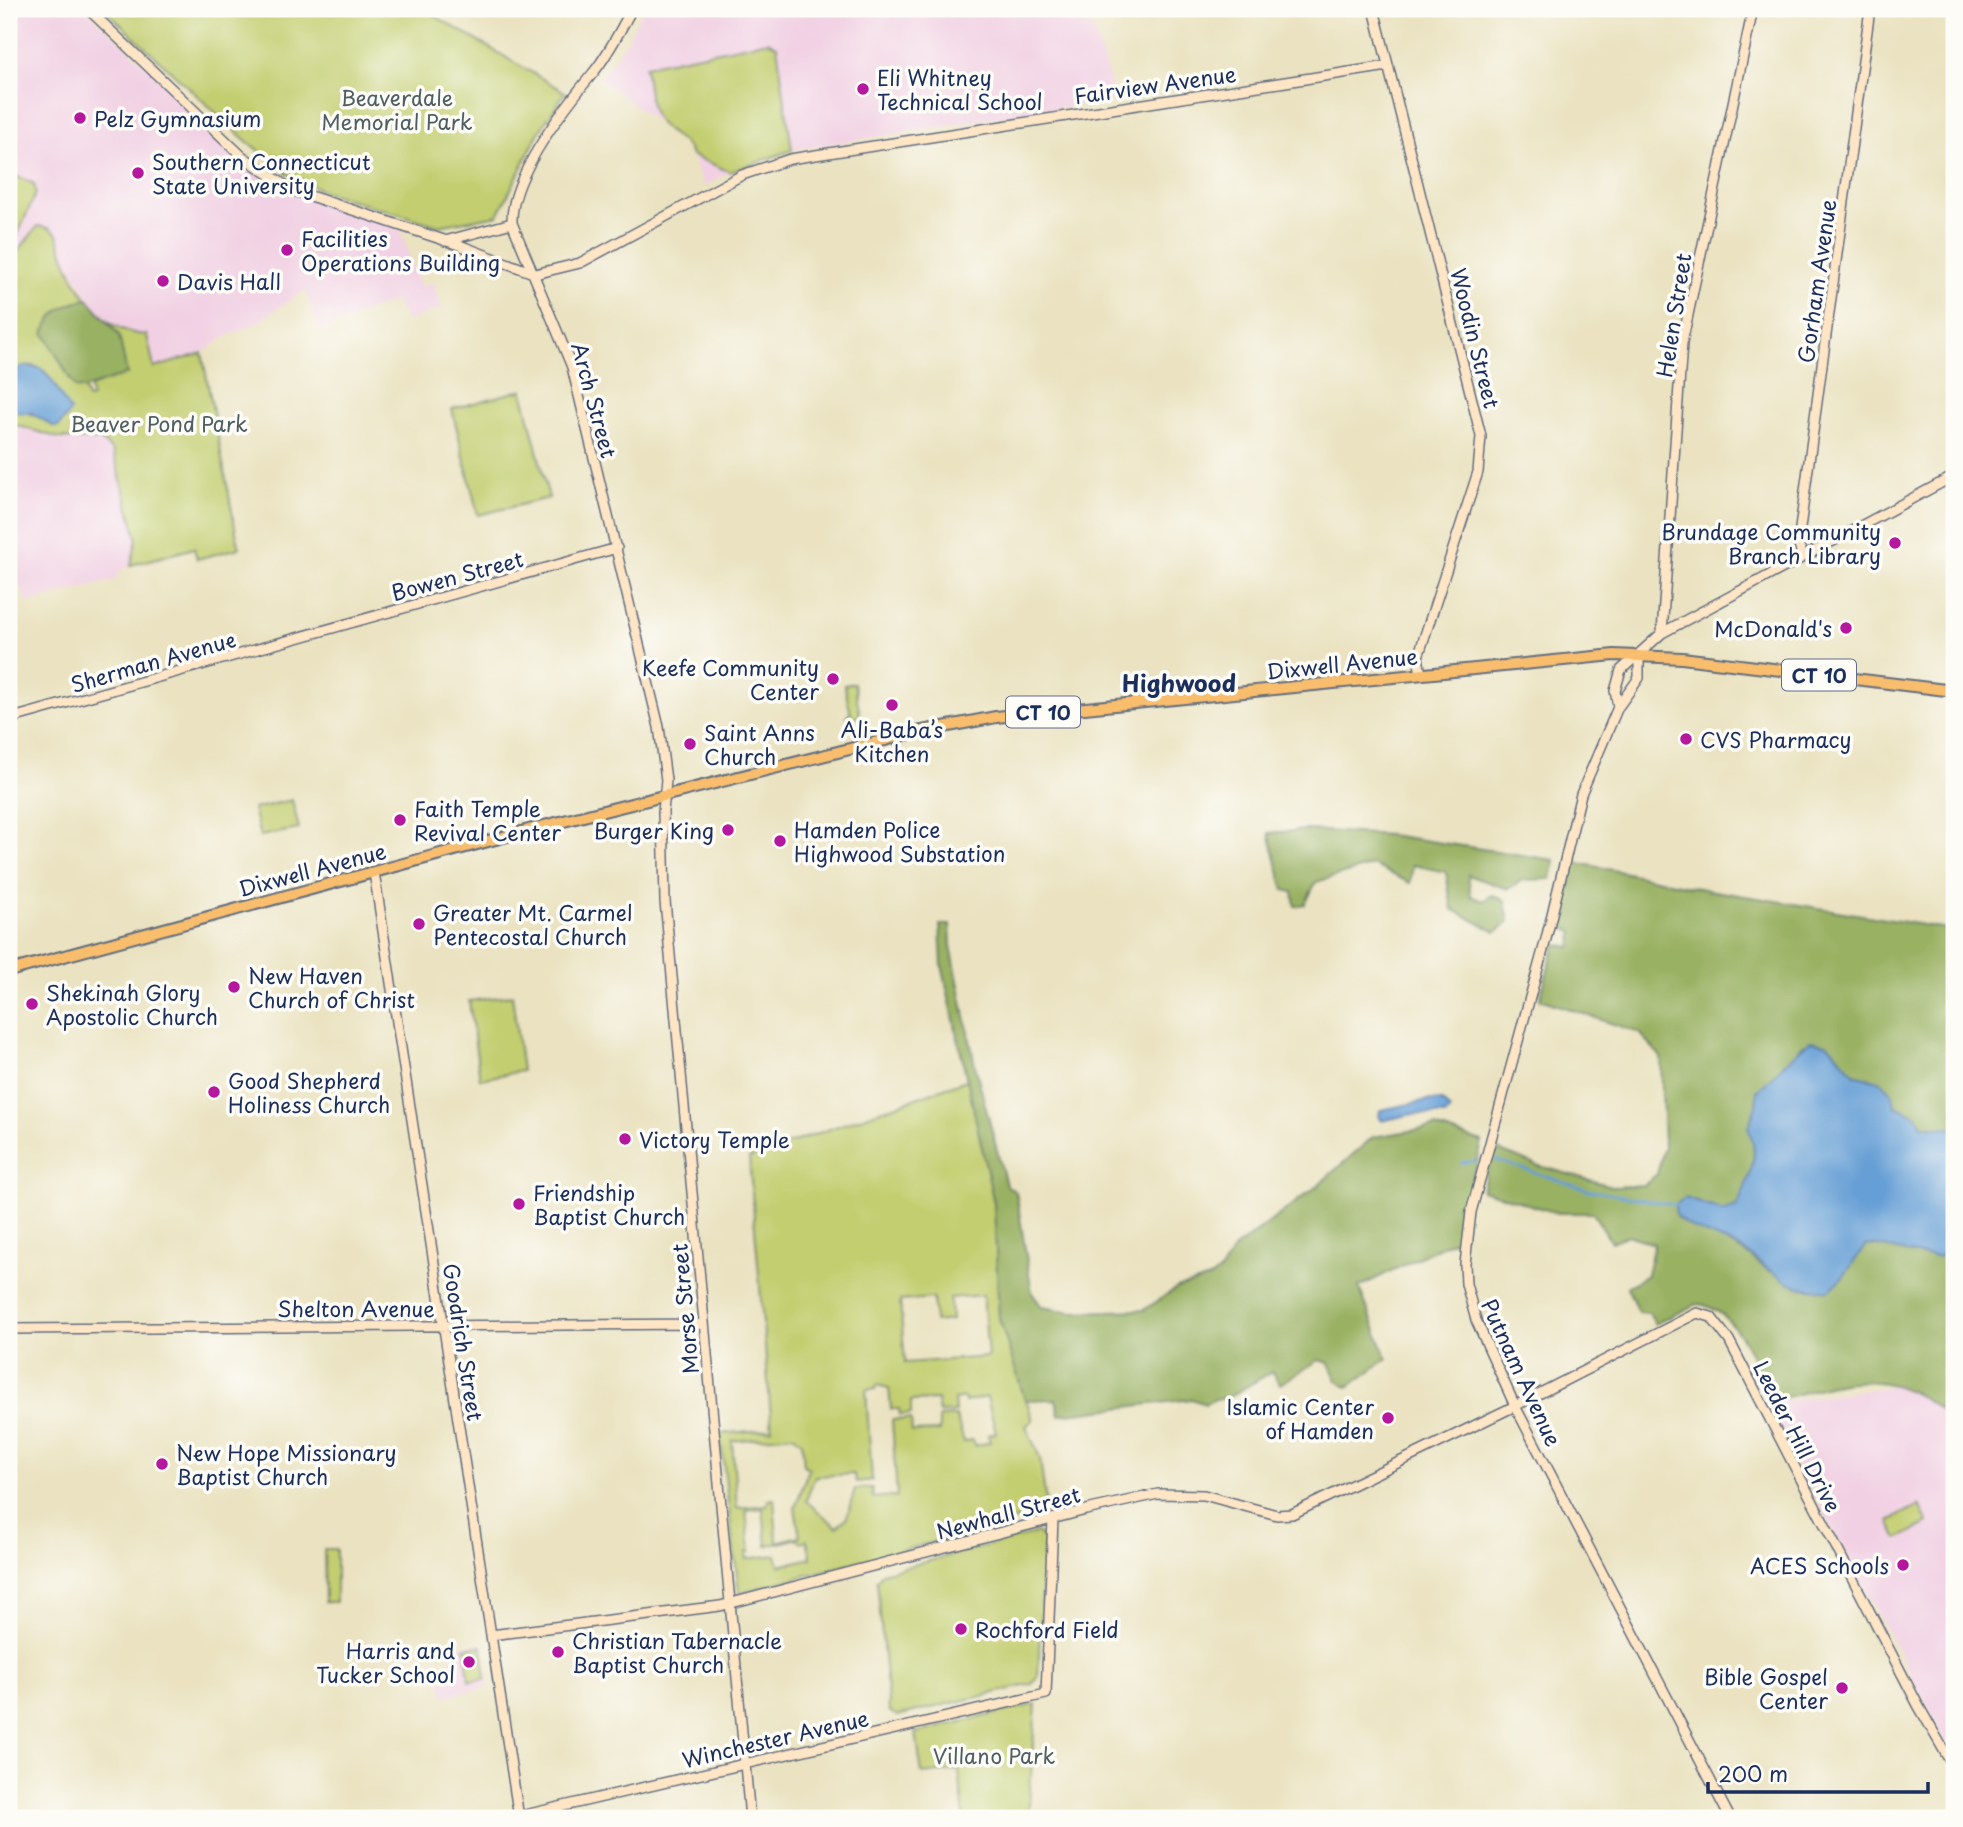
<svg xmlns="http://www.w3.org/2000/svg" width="1963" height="1827" font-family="'Playpen Sans',sans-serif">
	<rect width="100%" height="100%" fill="#fdfcf7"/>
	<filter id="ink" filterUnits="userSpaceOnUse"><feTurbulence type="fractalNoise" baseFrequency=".0143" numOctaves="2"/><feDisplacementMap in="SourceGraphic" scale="14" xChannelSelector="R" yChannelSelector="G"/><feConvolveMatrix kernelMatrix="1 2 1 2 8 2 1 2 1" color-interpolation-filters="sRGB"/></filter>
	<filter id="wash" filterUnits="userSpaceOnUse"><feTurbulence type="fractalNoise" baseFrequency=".00686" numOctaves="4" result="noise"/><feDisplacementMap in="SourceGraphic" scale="28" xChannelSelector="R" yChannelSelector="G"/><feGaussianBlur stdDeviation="1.57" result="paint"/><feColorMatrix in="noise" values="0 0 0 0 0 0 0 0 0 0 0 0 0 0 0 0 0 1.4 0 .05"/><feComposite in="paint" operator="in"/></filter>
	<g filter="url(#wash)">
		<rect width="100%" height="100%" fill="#eae2c0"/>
		<!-- built -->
		<path fill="#f1d0e3" d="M9,9H86L242,156L292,190L399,227L420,286L433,283L442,308L406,321L395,300L320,331L305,290L253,325L225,337L202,353L154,368L137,335L114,328L94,308L61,250L57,234L38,226L9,262Z
			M643,9H1086L1116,99L792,150L730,172L704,186L688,146L599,78L625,44Z
			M9,423L59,438L100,439L113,451L137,538L131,565L118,573L116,580L26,602L22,588L9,591Z
			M1943,1379L1954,1403L1953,1754L1765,1404Z
			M483,1643L488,1687L444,1696L441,1680L454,1676L450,1647Z"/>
		<!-- green -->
		<path fill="#c2ce70" stroke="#6e7e67" stroke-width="2" fill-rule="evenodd" d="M104,9H423L565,92L538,134L498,215L439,226L325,192L286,173L243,138Z
			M768,41L777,46L792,150L730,172L691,155C686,139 671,136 660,124C648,110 648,83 645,66Z
			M9,173L34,184L36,193L9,254Z
			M38,226L49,228L57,234C69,277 97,333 147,335L154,368L202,353L239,548L197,559L194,548L131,565L137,538L113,451L101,440L59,438L9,423V412L21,410L59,426L70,411C57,395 51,361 24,366C19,368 15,372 9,373V262ZM77,332L92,398L88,399L84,389L52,346Z
			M522,390L549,498L478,515L452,409Z
			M854,683L860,716L848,719L847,715L851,714L844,685Z
			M292,800L299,829L260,836L253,809Z
			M512,995L522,1071L480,1079L469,1001Z
			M969,1079L994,1203L999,1318L1033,1420L1026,1426L1040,1458L1047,1512L739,1593L720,1434L772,1429L749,1158ZM983,1295L988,1357L905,1363L900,1301L933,1298L935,1322L951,1320L950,1298ZM877,1385L889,1388L891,1409H899L900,1415L911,1414V1401L937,1400L939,1413L955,1412L954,1400L964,1398L965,1402L987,1397L996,1433L988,1435L990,1442L975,1446L972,1440L964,1442L956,1416L939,1417V1431L912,1432L911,1419L892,1420L897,1496L873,1498L872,1488L855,1489L847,1517L837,1527L806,1501L815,1476L854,1474L856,1482L872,1480L866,1390L876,1389ZM793,1435L802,1442L804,1465L809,1468L795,1508L800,1536L777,1542L774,1499L768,1500L767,1505L737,1508L732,1441ZM763,1508L767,1546L798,1538L800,1542L807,1540L811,1558L779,1566L776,1555L747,1559L746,1552H750L746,1510Z
			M1919,1505L1928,1523L1898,1539L1889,1521Z
			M1037,1533L1044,1539L1038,1678L1032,1684L897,1716L889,1711L877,1581L882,1573Z
			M324,1549H336V1602H325Z
			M482,1646L486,1679L469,1681L465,1648Z
			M1036,1704L1028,1818H964L959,1770L922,1774L916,1733Z"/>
		<!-- forest -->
		<path fill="#99b162" stroke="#5a7060" stroke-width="2" d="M88,299L119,335L127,374L84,389L75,388L44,333C53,310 64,305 88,299Z
			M1307,830L1389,835L1555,860L1551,879L1523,880L1508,889L1468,875L1471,896L1483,901L1492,895L1505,901L1509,922L1496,932L1452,909L1446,872L1413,865L1410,883L1373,865L1316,882L1305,904L1295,906L1293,892L1284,890L1269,833Z
			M1574,862L1708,890L1954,930V1129L1921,1125L1915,1115L1895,1106C1887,1075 1877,1087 1855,1073C1843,1067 1836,1054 1828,1044L1802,1045L1779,1073L1757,1091L1756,1107L1748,1127C1762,1157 1748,1178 1737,1207L1724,1211L1685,1198L1675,1206L1676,1217C1688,1228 1701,1230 1716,1237C1736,1246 1752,1257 1769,1271L1854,1260L1866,1245L1954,1254V1421C1889,1364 1850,1379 1774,1401C1757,1369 1737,1307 1697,1304L1655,1324L1649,1313L1638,1312L1627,1287L1647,1275L1654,1244L1628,1235L1611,1242L1593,1213H1557L1482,1190L1493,1148L1536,1165L1615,1187L1644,1185L1657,1174L1664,1148L1661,1057L1640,1033L1540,999L1555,944L1571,947L1574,931L1559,927Z
			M940,925H950L951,946L975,1066L1006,1185L1016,1192L1032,1293L1042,1307L1072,1312L1144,1310L1177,1288L1210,1278L1221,1270L1234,1249L1316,1187L1373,1137L1435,1127L1482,1142L1458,1238L1359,1287L1387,1359L1348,1387L1337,1381L1329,1363L1319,1360L1280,1384L1272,1372L1225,1399H1215L1205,1404L1192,1399L1059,1415L1056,1399L1025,1400L999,1318L994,1203L942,965Z"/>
		<!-- water -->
		<path fill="#669fd5" stroke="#40679a" stroke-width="2" d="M23,366L40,368C55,378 59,397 71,411L59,426L54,427L32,413L9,412V373Z
			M1811,1041L1828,1044L1855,1074L1882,1082L1891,1091L1895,1106L1916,1115L1922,1125L1954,1129V1254C1927,1263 1894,1245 1866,1245L1843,1277L1829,1291C1819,1289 1806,1290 1797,1286C1776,1278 1761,1262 1743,1250C1721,1237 1694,1234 1676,1216L1675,1205L1685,1198L1724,1211L1737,1207C1748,1178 1762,1157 1748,1127L1756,1107L1757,1091C1772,1078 1798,1047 1811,1041Z
			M1428,1100L1442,1101L1450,1110L1446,1115L1412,1114L1382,1121L1379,1117L1380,1110Z"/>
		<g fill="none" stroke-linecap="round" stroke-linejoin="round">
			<!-- stream -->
			<path stroke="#669fd5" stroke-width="2.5" d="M1496,1160L1588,1190L1675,1205
				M1461,1163L1475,1161"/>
		</g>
	</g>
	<g filter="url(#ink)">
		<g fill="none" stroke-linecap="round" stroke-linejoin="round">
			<!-- secondary casing -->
			<g stroke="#636e80" stroke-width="12">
				<path id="secondary" d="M88,9L242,156L292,190L459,245L533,273
					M632,9C620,30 609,54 593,73C564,108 510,177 512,223L572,367L659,727L666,780L663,812L665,901L750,1818
					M1374,9L1481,436L1478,472L1418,657L1421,674
					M445,241L512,223
					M535,274L580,263L742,175L790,159L1388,66
					M1803,557L1798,543L1870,9
					M1662,633L1682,343L1753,9
					M1639,655V678L1618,707L1581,794L1546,939L1471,1212L1465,1264L1466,1284L1476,1320L1515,1406L1730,1818
					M1618,707L1615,691L1621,670L1662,633L1954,476
					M9,719L617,548
					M374,872L519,1818
					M9,1329L703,1324
					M491,1635L720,1606L1086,1510L1158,1494L1204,1495L1277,1515L1292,1514L1515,1406L1697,1313L1711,1317L1729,1340L1918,1705L1954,1768
					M512,1818L1046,1694L1053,1519"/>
			</g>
			<!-- primary casing -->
			<g stroke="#636e80" stroke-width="14">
				<path id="primary" d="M9,971L536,828L917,732L996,717L1614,655L1682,658L1954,691"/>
			</g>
			<!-- secondary -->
			<use href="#secondary" stroke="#fde5c5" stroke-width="9"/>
			<!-- primary -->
			<use href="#primary" stroke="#f9be6d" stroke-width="10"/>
		</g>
	</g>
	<!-- markers -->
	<g fill="#b5179e" stroke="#fdfcf7" stroke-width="2.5">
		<circle cx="863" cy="89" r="7"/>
		<circle cx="80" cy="118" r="7"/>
		<circle cx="138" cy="173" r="7"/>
		<circle cx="287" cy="250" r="7"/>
		<circle cx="163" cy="281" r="7"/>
		<circle cx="1895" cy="543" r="7"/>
		<circle cx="1846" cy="628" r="7"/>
		<circle cx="833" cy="679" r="7"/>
		<circle cx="892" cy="705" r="7"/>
		<circle cx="1686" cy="739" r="7"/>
		<circle cx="690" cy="744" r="7"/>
		<circle cx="400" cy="820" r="7"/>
		<circle cx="728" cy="830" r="7"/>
		<circle cx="780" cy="841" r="7"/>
		<circle cx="419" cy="924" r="7"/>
		<circle cx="234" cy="987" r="7"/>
		<circle cx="32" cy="1004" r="7"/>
		<circle cx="214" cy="1092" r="7"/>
		<circle cx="625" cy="1139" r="7"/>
		<circle cx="519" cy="1204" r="7"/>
		<circle cx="1388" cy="1418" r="7"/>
		<circle cx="162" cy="1464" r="7"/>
		<circle cx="1903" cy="1565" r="7"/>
		<circle cx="961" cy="1629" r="7"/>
		<circle cx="558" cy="1652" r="7"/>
		<circle cx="469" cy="1662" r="7"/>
		<circle cx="1842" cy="1688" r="7"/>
	</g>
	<g text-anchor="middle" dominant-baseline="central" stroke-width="7" stroke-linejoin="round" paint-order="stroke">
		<!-- shield labels -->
		<g fill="#fdfcf7" stroke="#5f6c8c" stroke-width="2">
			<rect x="1782" y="659.5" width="74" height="31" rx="5"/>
			<rect x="1006" y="696.5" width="74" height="31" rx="5"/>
		</g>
		<g font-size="19" font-weight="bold" fill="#1b2f5e">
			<text x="1819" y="675">CT 10</text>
			<text x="1043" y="712">CT 10</text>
		</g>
		<!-- poi labels -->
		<g font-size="21" fill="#1b2f5e" stroke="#fdfcf7" text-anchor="start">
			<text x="877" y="77">Eli Whitney<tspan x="877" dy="24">Technical School</tspan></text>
			<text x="94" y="118">Pelz Gymnasium</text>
			<text x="152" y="161">Southern Connecticut<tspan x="152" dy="24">State University</tspan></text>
			<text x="301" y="238">Facilities<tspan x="301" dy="24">Operations Building</tspan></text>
			<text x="177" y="281">Davis Hall</text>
			<text x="1881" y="531" text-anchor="end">Brundage Community<tspan x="1881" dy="24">Branch Library</tspan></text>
			<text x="1832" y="628" text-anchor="end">McDonald's</text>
			<text x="819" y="667" text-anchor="end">Keefe Community<tspan x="819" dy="24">Center</tspan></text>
			<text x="892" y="729" text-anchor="middle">Ali-Baba’s<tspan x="892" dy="24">Kitchen</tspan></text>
			<text x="704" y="732">Saint Anns<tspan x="704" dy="24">Church</tspan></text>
			<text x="1700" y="739">CVS Pharmacy</text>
			<text x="414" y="808">Faith Temple<tspan x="414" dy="24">Revival Center</tspan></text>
			<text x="794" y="829">Hamden Police<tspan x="794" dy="24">Highwood Substation</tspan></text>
			<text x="714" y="830" text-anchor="end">Burger King</text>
			<text x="433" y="912">Greater Mt. Carmel<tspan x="433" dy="24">Pentecostal Church</tspan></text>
			<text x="248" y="975">New Haven<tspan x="248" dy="24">Church of Christ</tspan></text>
			<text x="46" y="992">Shekinah Glory<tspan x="46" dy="24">Apostolic Church</tspan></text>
			<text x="228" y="1080">Good Shepherd<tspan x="228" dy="24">Holiness Church</tspan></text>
			<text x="639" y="1139">Victory Temple</text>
			<text x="533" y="1192">Friendship<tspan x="533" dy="24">Baptist Church</tspan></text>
			<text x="1374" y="1406" text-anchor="end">Islamic Center<tspan x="1374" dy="24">of Hamden</tspan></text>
			<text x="176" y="1452">New Hope Missionary<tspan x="176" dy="24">Baptist Church</tspan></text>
			<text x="1889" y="1565" text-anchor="end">ACES Schools</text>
			<text x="975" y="1629">Rochford Field</text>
			<text x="572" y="1640">Christian Tabernacle<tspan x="572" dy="24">Baptist Church</tspan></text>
			<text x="455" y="1650" text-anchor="end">Harris and<tspan x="455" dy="24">Tucker School</tspan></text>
			<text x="1828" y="1676" text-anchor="end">Bible Gospel<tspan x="1828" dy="24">Center</tspan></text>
		</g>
		<!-- street labels -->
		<g font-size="21" fill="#1b2f5e" stroke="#fdfcf7">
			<text transform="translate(1155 84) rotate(-8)">Fairview Avenue</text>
			<text transform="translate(1816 281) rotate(-82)">Gorham Avenue</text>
			<text transform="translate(1673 315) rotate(-81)">Helen Street</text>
			<text transform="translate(1476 338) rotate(76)">Woodin Street</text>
			<text transform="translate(595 400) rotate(75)">Arch Street</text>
			<text transform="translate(457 575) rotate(-15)">Bowen Street</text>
			<text transform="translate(153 661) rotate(-16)">Sherman Avenue</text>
			<text transform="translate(1342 663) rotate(-6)">Dixwell Avenue</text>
			<text transform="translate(312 869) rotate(-15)">Dixwell Avenue</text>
			<text x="356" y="1308">Shelton Avenue</text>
			<text transform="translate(684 1309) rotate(-95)">Morse Street</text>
			<text transform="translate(464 1342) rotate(81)">Goodrich Street</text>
			<text transform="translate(1522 1372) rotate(65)">Putnam Avenue</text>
			<text transform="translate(1798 1436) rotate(63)">Leeder Hill Drive</text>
			<text transform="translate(1008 1512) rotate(-15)">Newhall Street</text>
			<text transform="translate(775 1738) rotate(-13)">Winchester Avenue</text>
		</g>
		<!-- park labels -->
		<g font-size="21" fill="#4d5f63" stroke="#fdfcf7">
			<text x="397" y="97">Beaverdale<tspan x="397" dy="24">Memorial Park</tspan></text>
			<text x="159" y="423">Beaver Pond Park</text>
			<text x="994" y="1755">Villano Park</text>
		</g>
		<!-- neighbourhood labels -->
		<g font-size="23" font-weight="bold" fill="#1b2f5e" stroke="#fdfcf7">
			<text x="1179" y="682">Highwood</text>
		</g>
	</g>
	<!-- margin -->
	<rect width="1963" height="1827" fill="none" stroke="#fdfcf7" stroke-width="35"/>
	<!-- scale -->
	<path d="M1708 1782v10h220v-10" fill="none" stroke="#1b2f5e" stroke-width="3.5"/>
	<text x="1718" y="1782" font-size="21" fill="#1b2f5e" stroke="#fdfcf7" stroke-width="5" paint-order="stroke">200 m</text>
</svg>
